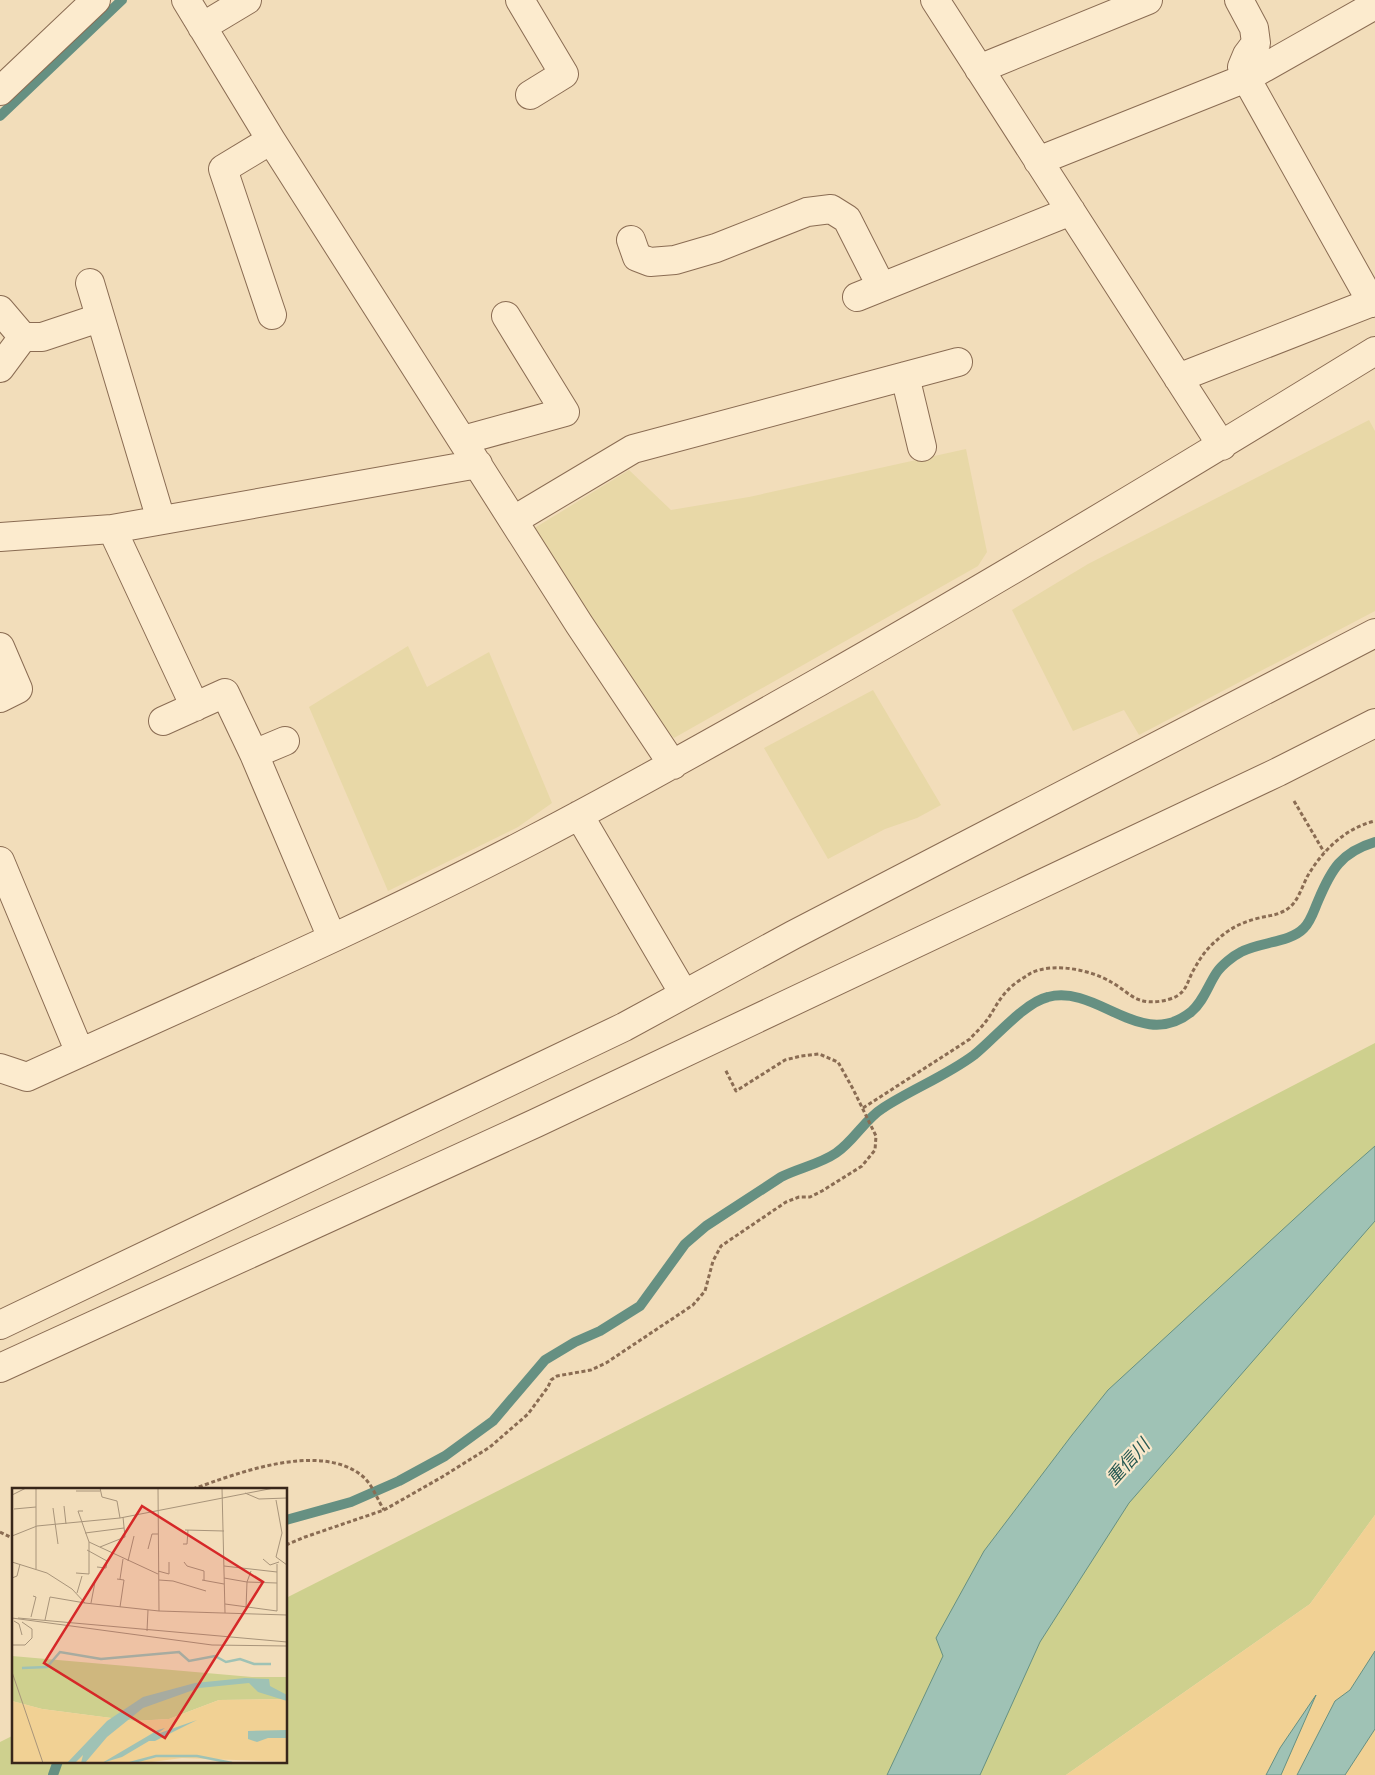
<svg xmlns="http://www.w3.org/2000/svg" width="1375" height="1775" font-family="'Times New Roman','Noto Sans JP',serif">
	<rect width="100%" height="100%" fill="#f2ddba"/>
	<!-- farmland -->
	<path fill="#e8d8a7" d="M1369,420L1375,431V611L1139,735L1124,710L1073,731L1012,610L1088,564Z
		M966,449L987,552L978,566L674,738L658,722L533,529L629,470L671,510L749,497Z
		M408,646L427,687L489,652L552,803L518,827L388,891L309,707Z
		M873,690L941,805L917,818L885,829L828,859L764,748Z"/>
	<!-- green -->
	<path fill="#ced08e" d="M1375,1043V1515L1310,1604L1066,1775H0V1742L14,1735V1761H286V1598L1034,1220Z"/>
	<!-- sand -->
	<path fill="#f1d194" d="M1375,1515V1775H1066L1310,1604Z"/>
	<!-- water -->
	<path fill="#9fc2b5" stroke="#669082" d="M1375,1146V1221L1129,1503L1040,1642L980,1775H887L943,1656L936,1638L984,1551L1072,1435L1108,1390L1342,1175Z
		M1375,1651V1729L1345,1775H1297L1335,1701L1350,1690Z
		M1316,1695L1281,1775H1266L1280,1748Z"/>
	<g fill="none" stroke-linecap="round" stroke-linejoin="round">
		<!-- stream -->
		<path stroke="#669082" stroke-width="10" d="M0,116L122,0
			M286,1520L351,1502L399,1481L445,1456L493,1421L545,1360L575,1342L600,1331L640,1306L685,1244L706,1226L781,1177C799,1168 820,1164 836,1153C854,1141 865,1119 883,1108C912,1089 946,1076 974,1055C993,1040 1025,1002 1048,997C1098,984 1141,1052 1191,1012C1204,1001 1208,985 1217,972C1222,965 1233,956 1241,952C1258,942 1290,943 1304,928C1311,921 1314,910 1318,901C1331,870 1341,852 1375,842
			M53,1775L58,1761"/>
		<!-- minor casing -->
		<g stroke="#8a6c53" stroke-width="30">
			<path id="minor" d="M186,0L271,140L579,624L673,765
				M520,0L564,74L530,95
				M935,0L1222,446
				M1239,0L1254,28L1256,43L1247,55L1242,67L1246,78L1375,5
				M202,27L247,0
				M979,69L1148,0
				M0,91L96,0
				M271,140L223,169L272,315
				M1038,161L1246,78L1372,303
				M631,240L637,257L650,262L675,260L716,248L807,212L831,209L847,219L881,286
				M90,283L161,520
				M857,297L1071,211
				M0,310L23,337L0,368
				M23,337H42L99,318
				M905,376L922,447
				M1178,378L1375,301
				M463,440L565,412L506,316
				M514,520L633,449L958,362
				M112,529L195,707
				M0,537L112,529L478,464
				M0,647L18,689L0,698
				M163,721L225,693L254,754L332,938
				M254,754L285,741
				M579,815L684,994
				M0,861L80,1053
				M0,1068L27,1077C198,999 370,925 536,838C632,788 725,735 819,682C1007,575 1191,464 1375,351
				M0,1325L624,1027L793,935L1375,633
				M0,1368L536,1123L1278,772L1375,723"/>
		</g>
		<!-- path -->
		<path stroke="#8a6c53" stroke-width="3" stroke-dasharray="4 2.5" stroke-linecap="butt" d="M1294,801L1324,852
			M863,1108L970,1039C974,1034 979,1030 983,1025C992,1015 997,1001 1007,991C1013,984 1023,978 1031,973C1054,962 1091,970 1111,982C1121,987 1130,997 1140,1000C1151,1004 1168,1001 1177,996C1187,990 1188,980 1193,971C1199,960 1206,949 1216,941C1227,930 1240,923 1255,919C1269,915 1282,916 1293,904C1299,897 1303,885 1307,877C1322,851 1345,828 1375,821
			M193,1489C238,1473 318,1442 361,1475C372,1483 377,1499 384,1510
			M0,1532L14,1539
			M286,1545L305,1537L384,1510L442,1477L490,1447L528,1414L548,1387L551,1380L557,1376L591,1370L606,1363L693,1305L705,1291L713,1261L721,1246L786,1202L799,1197H810L822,1191L862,1166L875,1150L876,1136L853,1089L838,1062L819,1054L801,1056L785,1060L736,1091L725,1069"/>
		<!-- minor -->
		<use href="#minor" stroke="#fcebce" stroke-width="28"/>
	</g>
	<g text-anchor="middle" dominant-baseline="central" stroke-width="4.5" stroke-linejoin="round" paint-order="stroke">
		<!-- water labels -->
		<g font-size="18" font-style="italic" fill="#275952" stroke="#f9e8cb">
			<text transform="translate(1128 1462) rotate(-48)">重信川</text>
		</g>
	</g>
	<!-- overview -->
	<g transform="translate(12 1488)">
		<rect width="275" height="275" fill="#f2ddba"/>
		<path d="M0,168L240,189H275V211L207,212L157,231L122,233L30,221L0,213Z" fill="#ced08e"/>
		<path d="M275,211V274L170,270L132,275H0V213L30,221L122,233L157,231L207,212Z" fill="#f1d194"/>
		<path d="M233,190L257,191L258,198L275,207V213L246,204L237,195L187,200L131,220L95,249L73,275H69L71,267L63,275H55L95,233L131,209L183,195ZM185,232L143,253H137L110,269L90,275L146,242L153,240L145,246ZM275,242V250H256L245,254L236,251V243Z" fill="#9fc2b5"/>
		<path fill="none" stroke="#9fc2b5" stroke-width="2.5" d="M10,180L35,179L48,164L89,171L167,164L177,173L203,168L214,174L228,171L242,176H259M118,275L144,268H185L220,275"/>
		<path fill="none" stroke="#a8947a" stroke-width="1" d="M24,0V81M88,0L90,9L105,13L108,30M146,0L147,123M210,0L213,125M64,3H88M233,5L247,11L275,10M0,7L14,0M264,12L270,45L264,69L275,77M52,18L54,36M41,20L46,56M2,21L24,19M71,23H66L77,54L146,86M173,42L212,43M73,45L112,40M0,48L25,38L108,30L262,0M171,56H175L176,42M88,59L113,49L111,29M136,61L140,46H146M75,62L95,73L94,80L85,79M251,71L258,77L267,74M116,73L122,48M0,74L35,85L60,101L73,115L147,123L275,127M172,74L175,78L192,83V92M212,78L265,84M146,83L157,86V74M239,83L235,94L265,95M64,85L77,86V54M0,90L5,88L8,76M212,90L235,94L234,120M105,91L112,92L108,119M108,91L111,71M147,92L161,93L194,103M190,92L212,96M65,105L70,88M79,115L83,94M213,116L265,123V76M19,129L24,109L21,108M0,130L200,157L275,158M6,130L275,154M33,132L38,109L73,115M2,133L7,136L10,147M135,143L136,122M0,157H13L20,150V141L10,134M0,184L31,275"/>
		<path fill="#d62828" fill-opacity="0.15" stroke="#d62828" stroke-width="2.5" d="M130,18L251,94L153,250L32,175Z"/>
		<rect width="275" height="275" fill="none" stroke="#38261a" stroke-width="2.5"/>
	</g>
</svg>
